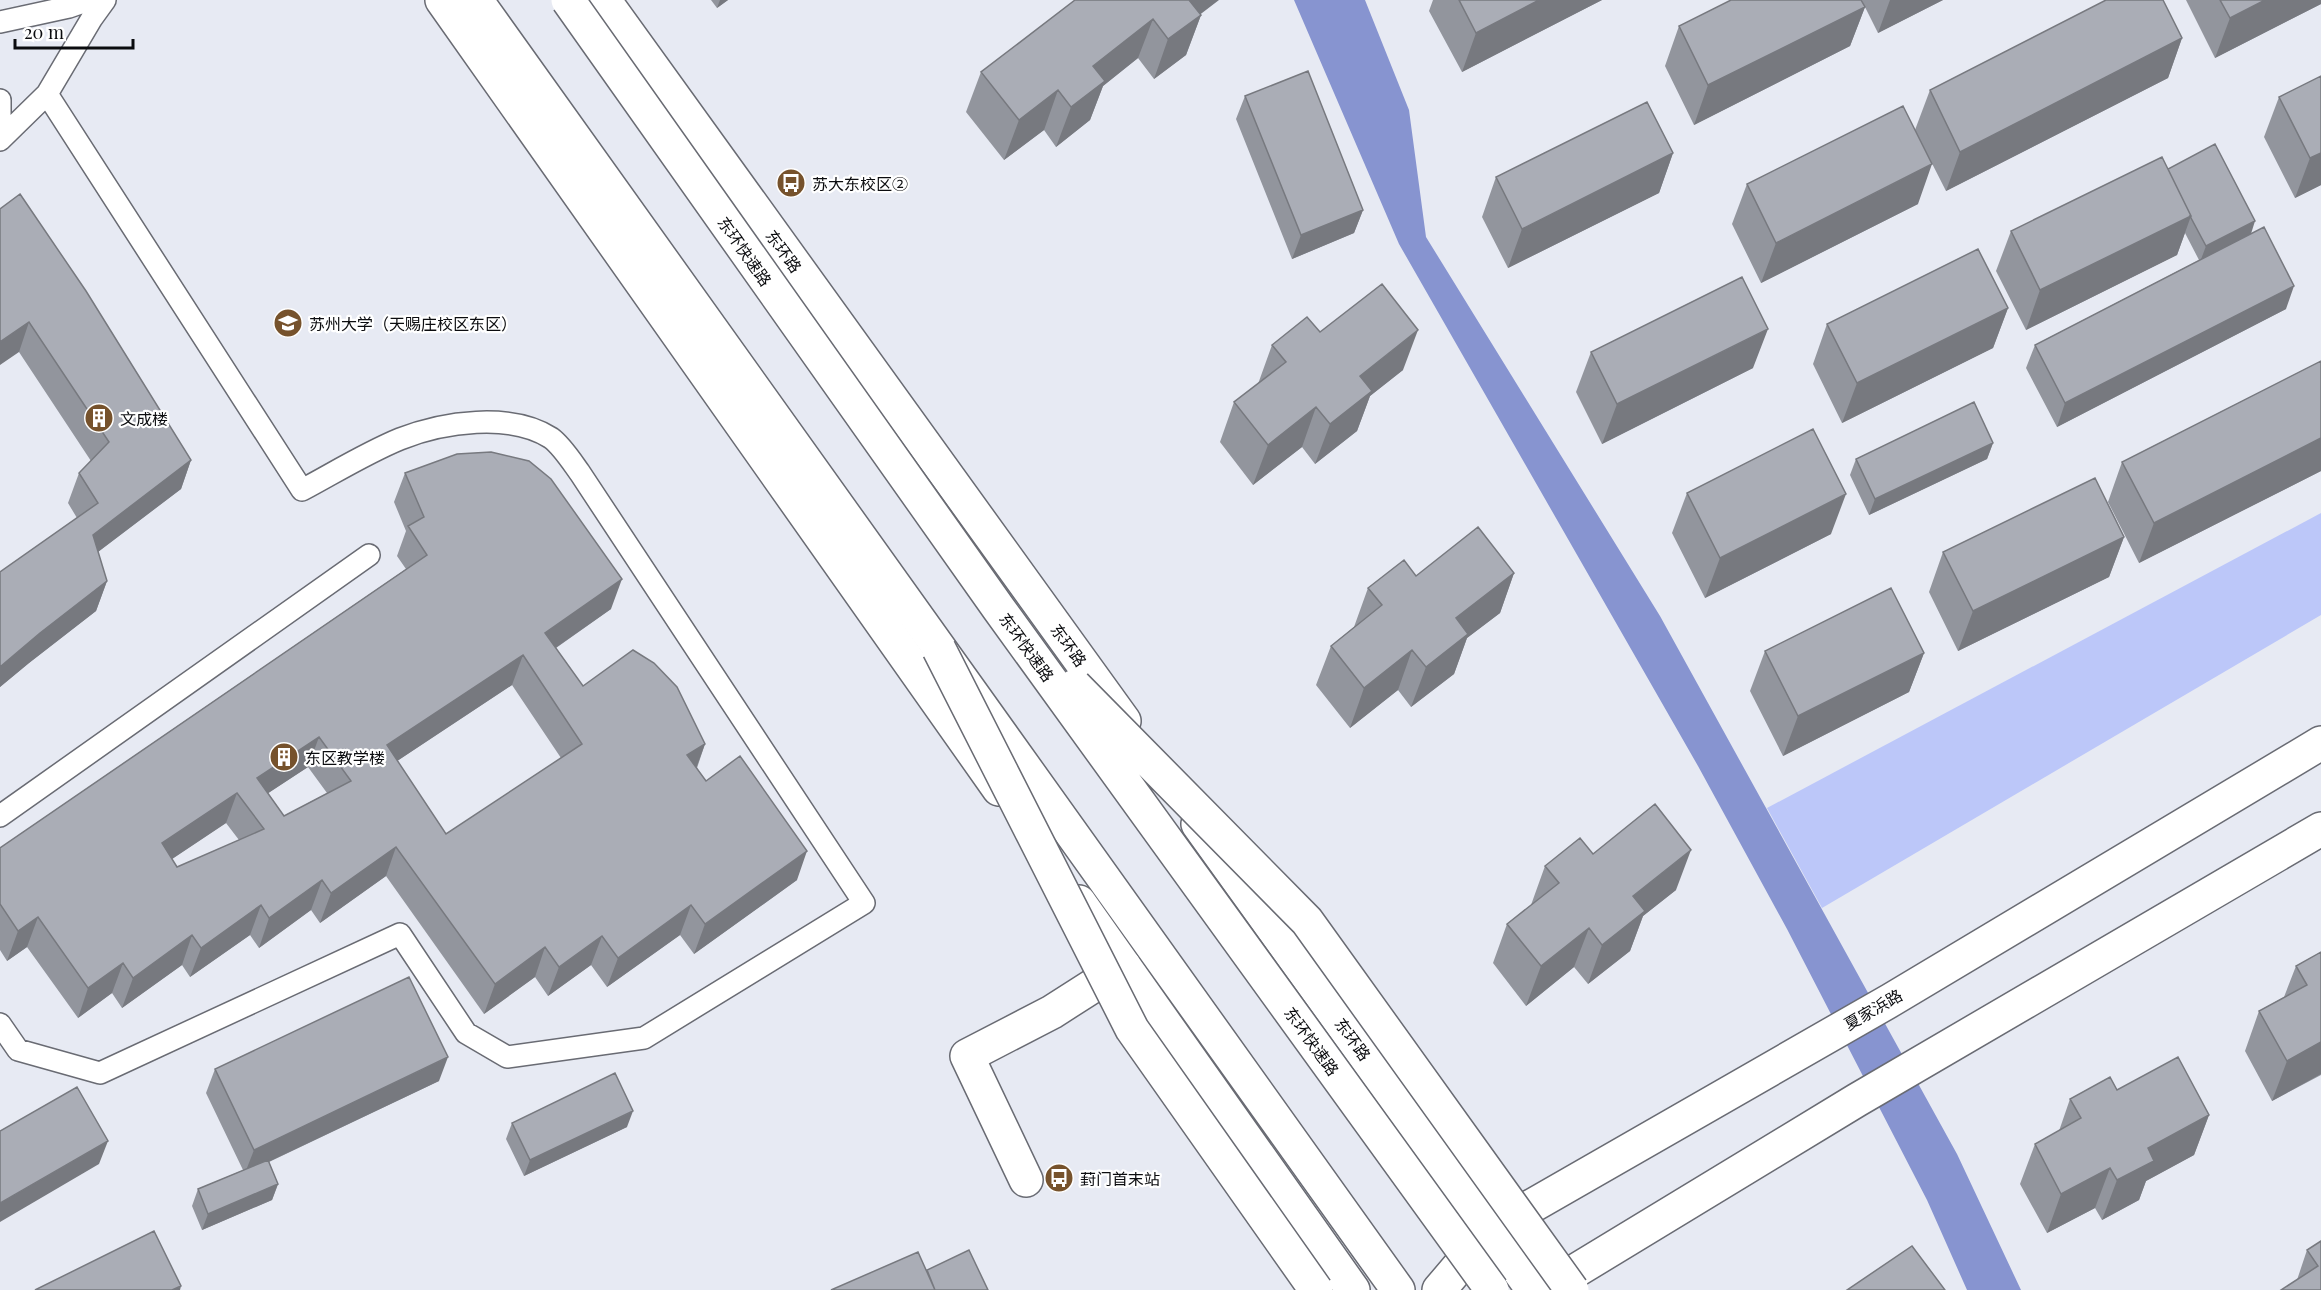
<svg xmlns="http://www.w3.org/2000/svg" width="2321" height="1290" font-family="'Playfair Display','Noto Sans SC',serif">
	<rect width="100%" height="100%" fill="#e7eaf3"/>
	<!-- green -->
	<path fill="#bcc7f9" d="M2321,513V615L1822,908L1767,808Z"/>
	<!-- water -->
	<path fill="#8794d0" d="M1294,0H1365L1409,110L1426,237L1660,616L1957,1154L2021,1290H1967L1927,1200L1787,929L1698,766L1399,244Z"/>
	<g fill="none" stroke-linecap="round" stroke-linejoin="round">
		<!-- service casing -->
		<g stroke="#696b73" stroke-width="24">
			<path id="service" d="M0,22L69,7L89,0
				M0,100V123
				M0,140L47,94L92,18L105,0
				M0,816L369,555
				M0,1024L18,1050L100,1073L400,934L466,1033L507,1057L644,1038L864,903L580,473C572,462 562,446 551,438C510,412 443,422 400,439C366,453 334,473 302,490L47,94"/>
		</g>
		<!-- minor casing -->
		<g stroke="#696b73" stroke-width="36">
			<path id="minor" d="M1026,1180L967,1056L1052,1012L1124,966"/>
		</g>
		<!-- secondary casing -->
		<g stroke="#696b73" stroke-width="36">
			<path id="secondary" d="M1439,1290L1490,1230L1891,1000L2321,743
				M1544,1290L1857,1100L2321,829"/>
		</g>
		<!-- primary casing -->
		<g stroke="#696b73" stroke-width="36">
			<path id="primary" d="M442,0L999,789
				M604,0L1124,721
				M1198,824L1533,1290
				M1079,902L1353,1290"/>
		</g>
		<!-- trunk casing -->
		<g stroke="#696b73" stroke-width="36">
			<path id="trunk" d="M476,0L1398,1290"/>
		</g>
		<!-- service -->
		<use href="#service" stroke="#fff" stroke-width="21"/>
		<!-- minor -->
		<use href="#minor" stroke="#fff" stroke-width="33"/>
		<!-- secondary -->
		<use href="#secondary" stroke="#fff" stroke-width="33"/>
		<!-- primary -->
		<use href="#primary" stroke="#fff" stroke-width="33"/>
		<!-- trunk -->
		<use href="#trunk" stroke="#fff" stroke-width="33"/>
		<!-- trunk-bridge casing -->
		<g stroke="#696b73" stroke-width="36" stroke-linecap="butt">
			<path id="trunk-bridge" d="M568,0L999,609L1492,1290
				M939,649L1132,1029L1316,1290
				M1075,686L1307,921L1572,1290"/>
		</g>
		<!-- trunk-bridge -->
		<use href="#trunk-bridge" stroke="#fff" stroke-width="33"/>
	</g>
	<!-- wall -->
	<path fill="#92959d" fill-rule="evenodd" d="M711,0H728L717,8Z
		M1075,0L1201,15L1186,55L1154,79L1138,58L1103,86L1090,120L1056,147L1044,130L1004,160L966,112L981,72Z
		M1433,0H1602L1462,72L1429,11Z
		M1731,0H1943L1878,33L1865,7L1850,46L1694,125L1665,66L1679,26Z
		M2186,0H2321V4L2215,58Z
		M2182,38L2168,78L1946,191L1915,130L1930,90Z
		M2321,76V185L2295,198L2264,137L2279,97Z
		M1245,96L1363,210L1354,233L1292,259L1236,119Z
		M1673,153L1659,193L1508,268L1482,217L1496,177Z
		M2168,169L2250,234L2286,309L2057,427L2026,368L2035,345L2199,260L2185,233L2177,255L2026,330L1996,271L2011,231Z
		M1747,184L1918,204L1761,283L1732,224Z
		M0,209L191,460L181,489L98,552L107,581L96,611L29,663L0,687V572L77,518L68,503L79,473L91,461L19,352Z
		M2008,308L1993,348L1842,423L1813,364L1827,324Z
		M1320,332L1403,370L1370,396L1357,431L1315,464L1302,447L1253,485L1220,442L1234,402L1258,384L1272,345Z
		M1591,352L1753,368L1602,444L1576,392Z
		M2321,361V471L2139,563L2108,502L2122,462Z
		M1993,443L1987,459L1869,515L1850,475L1856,459Z
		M405,473L611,609L556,648L583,686L705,744L697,768L706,781L797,880L694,954L680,935L607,987L591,965L548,996L535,977L484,1014L386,876L320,923L311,910L259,948L250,935L190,977L182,965L122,1008L112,993L78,1018L27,947L7,961L0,950V848L406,569L397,556L406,531L394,502ZM512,685L561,758L446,834L397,761ZM308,767L327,793L284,816L268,793ZM226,823L239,840L177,867L172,859Z
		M1687,493L1831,534L1705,598L1672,533Z
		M2124,537L2109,577L1958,651L1929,592L1943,552Z
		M1514,573L1500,613L1467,638L1454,674L1411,707L1398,690L1350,728L1316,685L1331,646L1354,627L1368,588L1416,576Z
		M1765,651L1924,653L1909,692L1783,756L1750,691Z
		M1593,854L1676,890L1643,916L1630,951L1588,984L1574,967L1526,1006L1493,963L1507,924L1531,905L1545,866Z
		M2321,952V1075L2272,1101L2245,1051L2259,1011L2284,997L2296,966Z
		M215,1069L439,1081L269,1162L278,1184L272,1200L202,1230L192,1206L198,1189L243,1170L206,1093Z
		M2117,1090L2209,1115L2194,1155L2146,1181L2139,1200L2102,1220L2095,1208L2047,1233L2020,1184L2035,1144L2059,1131L2070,1099Z
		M512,1123L627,1127L524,1176L506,1139Z
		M2321,1241V1290L2297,1280L2307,1250Z"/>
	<!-- shaded-wall -->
	<path fill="#77797f" d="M720,0H728L717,8Z
		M1185,0H1219L1172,36Z
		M1539,0H1602L1462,72L1476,33Z
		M1890,0H1943L1878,33Z
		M2265,0H2321V4L2215,58L2230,18Z
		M1865,7L1850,46L1694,125L1708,85Z
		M1201,15L1186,55L1154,79L1168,39Z
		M1153,19L1138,58L1103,86L1090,120L1056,147L1071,107L1093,66Z
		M2182,38L2168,78L1946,191L1960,152Z
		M1058,90L1044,130L1004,160L1019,120Z
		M1673,153L1659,193L1508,268L1522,229Z
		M2321,153V185L2295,198L2310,158Z
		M1932,164L1918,204L1761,283L1776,243Z
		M1363,210L1354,233L1292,259L1301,235Z
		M2191,216L2177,255L2026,330L2040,290Z
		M2255,221L2250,237L2200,262L2206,246Z
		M2294,286L2286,309L2057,427L2065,403Z
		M2008,308L1993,348L1842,423L1857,383Z
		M29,322L19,352L0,365V342Z
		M1768,329L1753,368L1602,444L1617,404Z
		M1418,330L1403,370L1370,396L1357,431L1315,464L1330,424L1360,376Z
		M1316,407L1302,447L1253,485L1268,445Z
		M2321,438V471L2139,563L2154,523Z
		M1993,443L1987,459L1869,515L1875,499Z
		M191,460L181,489L82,564L93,535Z
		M1846,494L1831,534L1705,598L1720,558Z
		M2124,537L2109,577L1958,651L1973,611Z
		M1514,573L1500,613L1467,638L1454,674L1411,707L1426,667L1456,618Z
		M622,579L611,609L534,663L545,633Z
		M107,581L96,611L29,663L0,687V667L40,633Z
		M1412,650L1398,690L1350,728L1364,688Z
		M1924,653L1909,692L1783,756L1798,716Z
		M523,655L512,685L376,775L387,745Z
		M319,737L308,767L247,807L257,778Z
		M705,744L694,774L687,755Z
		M237,793L226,823L151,873L162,843Z
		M396,847L386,876L320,923L331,893Z
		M1691,850L1676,890L1643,916L1630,951L1588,984L1602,945L1633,896Z
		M807,851L797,880L694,954L705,924Z
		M322,880L311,910L259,948L269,918Z
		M261,905L250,935L190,977L201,948Z
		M691,905L680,935L607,987L618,958Z
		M38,917L27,947L7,961L18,931Z
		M1589,928L1574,967L1526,1006L1541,966Z
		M192,935L182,965L122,1008L133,978Z
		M602,936L591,965L548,996L559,967Z
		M545,947L535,977L484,1014L495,984Z
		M123,963L112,993L78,1018L88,988Z
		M2321,1042V1074L2272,1101L2287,1061Z
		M448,1057L439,1081L245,1173L254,1150Z
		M633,1111L627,1127L524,1176L530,1160Z
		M2209,1115L2194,1155L2146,1181L2139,1200L2102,1220L2117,1180L2148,1148Z
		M108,1141L99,1164L0,1222V1203Z
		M2110,1168L2095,1208L2047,1233L2061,1194Z
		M278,1184L272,1200L202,1230L208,1214Z
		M181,1286L180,1290H172Z"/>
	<!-- building -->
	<path fill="#aaadb6" stroke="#77797f" stroke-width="1.5" fill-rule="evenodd" d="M1075,0H1189L1201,15L1168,39L1153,19L1093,66L1105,81L1071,107L1058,90L1019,120L981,72Z
		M1459,0H1539L1476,33Z
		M1731,0H1861L1865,7L1708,85L1679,26Z
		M2106,0H2163L2182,38L1960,152L1930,90Z
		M2220,0H2265L2230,18Z
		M1308,71L1363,210L1301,235L1245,96Z
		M2321,76V153L2310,158L2279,97Z
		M1647,102L1673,153L1522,229L1496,177Z
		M1903,106L1932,164L1776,243L1747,184Z
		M2215,144L2255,221L2206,246L2190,216H2191L2168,169Z
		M2162,157L2191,216L2040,290L2011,231Z
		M20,194L86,291L191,460L93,535L107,581L40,633L0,667V572L98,503L79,473L109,442L29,322L0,342V209Z
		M2264,227L2294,286L2065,403L2035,345Z
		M1978,249L2008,308L1857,383L1827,324Z
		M1742,277L1768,329L1617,404L1591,352Z
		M1382,284L1418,330L1360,376L1372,391L1330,424L1316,407L1268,445L1234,402L1286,362L1272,345L1307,317L1320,332Z
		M2321,361V438L2154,523L2122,462Z
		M1974,402L1993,443L1875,499L1856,459Z
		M1813,429L1846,494L1720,558L1687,493Z
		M491,452L529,461L551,479L622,579L545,633L583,686L633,650L654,663L677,687L705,744L687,755L706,781L740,756L807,851L705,924L691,905L618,958L602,936L559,967L545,947L495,984L396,847L331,893L322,880L269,918L261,905L201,948L192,935L133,978L123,963L88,988L38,917L18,931L0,904V848L427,555L408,526L424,517L405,473L457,454ZM523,655L582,744L446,834L387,745ZM319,737L351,781L284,816L257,778ZM237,793L264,829L177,867L162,843Z
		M2095,478L2124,537L1973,611L1943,552Z
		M1478,527L1514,573L1456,618L1468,634L1426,667L1412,650L1364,688L1331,646L1382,605L1368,588L1404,560L1416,576Z
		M1891,588L1924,653L1798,716L1765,651Z
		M1655,804L1691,850L1633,896L1645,911L1602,945L1589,928L1541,966L1507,924L1559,883L1545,866L1580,838L1593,854Z
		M2321,952V1042L2287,1061L2259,1011L2307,985L2296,966Z
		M409,977L448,1057L254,1150L215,1069Z
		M2178,1057L2209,1115L2148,1148L2154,1161L2117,1180L2110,1168L2061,1194L2035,1144L2081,1118L2070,1099L2110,1077L2117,1090Z
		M615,1073L633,1111L530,1160L512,1123Z
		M77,1087L108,1141L0,1203V1131Z
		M268,1160L278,1184L208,1214L198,1189Z
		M154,1231L181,1286L172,1290H35Z
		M2321,1241V1290H2281L2318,1266L2307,1250Z
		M1912,1246L1945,1290H1847Z
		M969,1250L988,1290H935L927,1270Z
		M918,1252L935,1290H831Z"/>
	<!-- icons -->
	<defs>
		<g id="bus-disc" transform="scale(1.5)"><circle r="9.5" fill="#76522c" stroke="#fff"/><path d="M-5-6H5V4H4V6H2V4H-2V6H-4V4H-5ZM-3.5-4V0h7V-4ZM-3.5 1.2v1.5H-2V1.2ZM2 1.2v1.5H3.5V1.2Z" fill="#fff"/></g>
		<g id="university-disc" transform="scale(1.5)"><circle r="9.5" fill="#76522c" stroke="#fff"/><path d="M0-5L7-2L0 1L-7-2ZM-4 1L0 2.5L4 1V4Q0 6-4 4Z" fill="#fff"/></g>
		<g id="building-disc" transform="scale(1.5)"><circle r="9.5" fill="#76522c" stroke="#fff"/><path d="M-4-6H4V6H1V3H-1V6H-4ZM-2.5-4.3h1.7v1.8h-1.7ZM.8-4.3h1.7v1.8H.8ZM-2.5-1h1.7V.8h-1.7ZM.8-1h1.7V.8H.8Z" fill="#fff"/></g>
	</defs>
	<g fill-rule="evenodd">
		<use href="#bus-disc" x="791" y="183"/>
		<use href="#university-disc" x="288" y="323"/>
		<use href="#building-disc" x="99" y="418"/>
		<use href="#building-disc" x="284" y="757"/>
		<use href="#bus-disc" x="1059" y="1178"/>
	</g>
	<g text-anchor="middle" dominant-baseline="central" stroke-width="4.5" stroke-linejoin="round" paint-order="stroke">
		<!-- poi labels -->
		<g font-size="16" fill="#0b0c0f" stroke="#fff" text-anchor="start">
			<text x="812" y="183">苏大东校区②</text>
			<text x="309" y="323">苏州大学（天赐庄校区东区）</text>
			<text x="120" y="418">文成楼</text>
			<text x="305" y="757">东区教学楼</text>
			<text x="1080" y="1178">葑门首末站</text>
		</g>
		<!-- street labels -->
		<g font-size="16" fill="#0b0c0f" stroke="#fff">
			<text transform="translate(745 251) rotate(55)">东环快速路</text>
			<text transform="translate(784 251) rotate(54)">东环路</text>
			<text transform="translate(1069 645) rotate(54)">东环路</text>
			<text transform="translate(1027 647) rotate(54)">东环快速路</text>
			<text transform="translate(1873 1009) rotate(-30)">夏家浜路</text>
			<text transform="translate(1353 1039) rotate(54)">东环路</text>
			<text transform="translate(1312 1041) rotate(54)">东环快速路</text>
		</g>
	</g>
	<!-- scale -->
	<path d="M15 39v9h118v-9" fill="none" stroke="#0b0c0f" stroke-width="3"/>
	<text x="24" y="39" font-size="18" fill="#0b0c0f" stroke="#ffffff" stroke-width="4.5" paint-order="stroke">20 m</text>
</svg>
